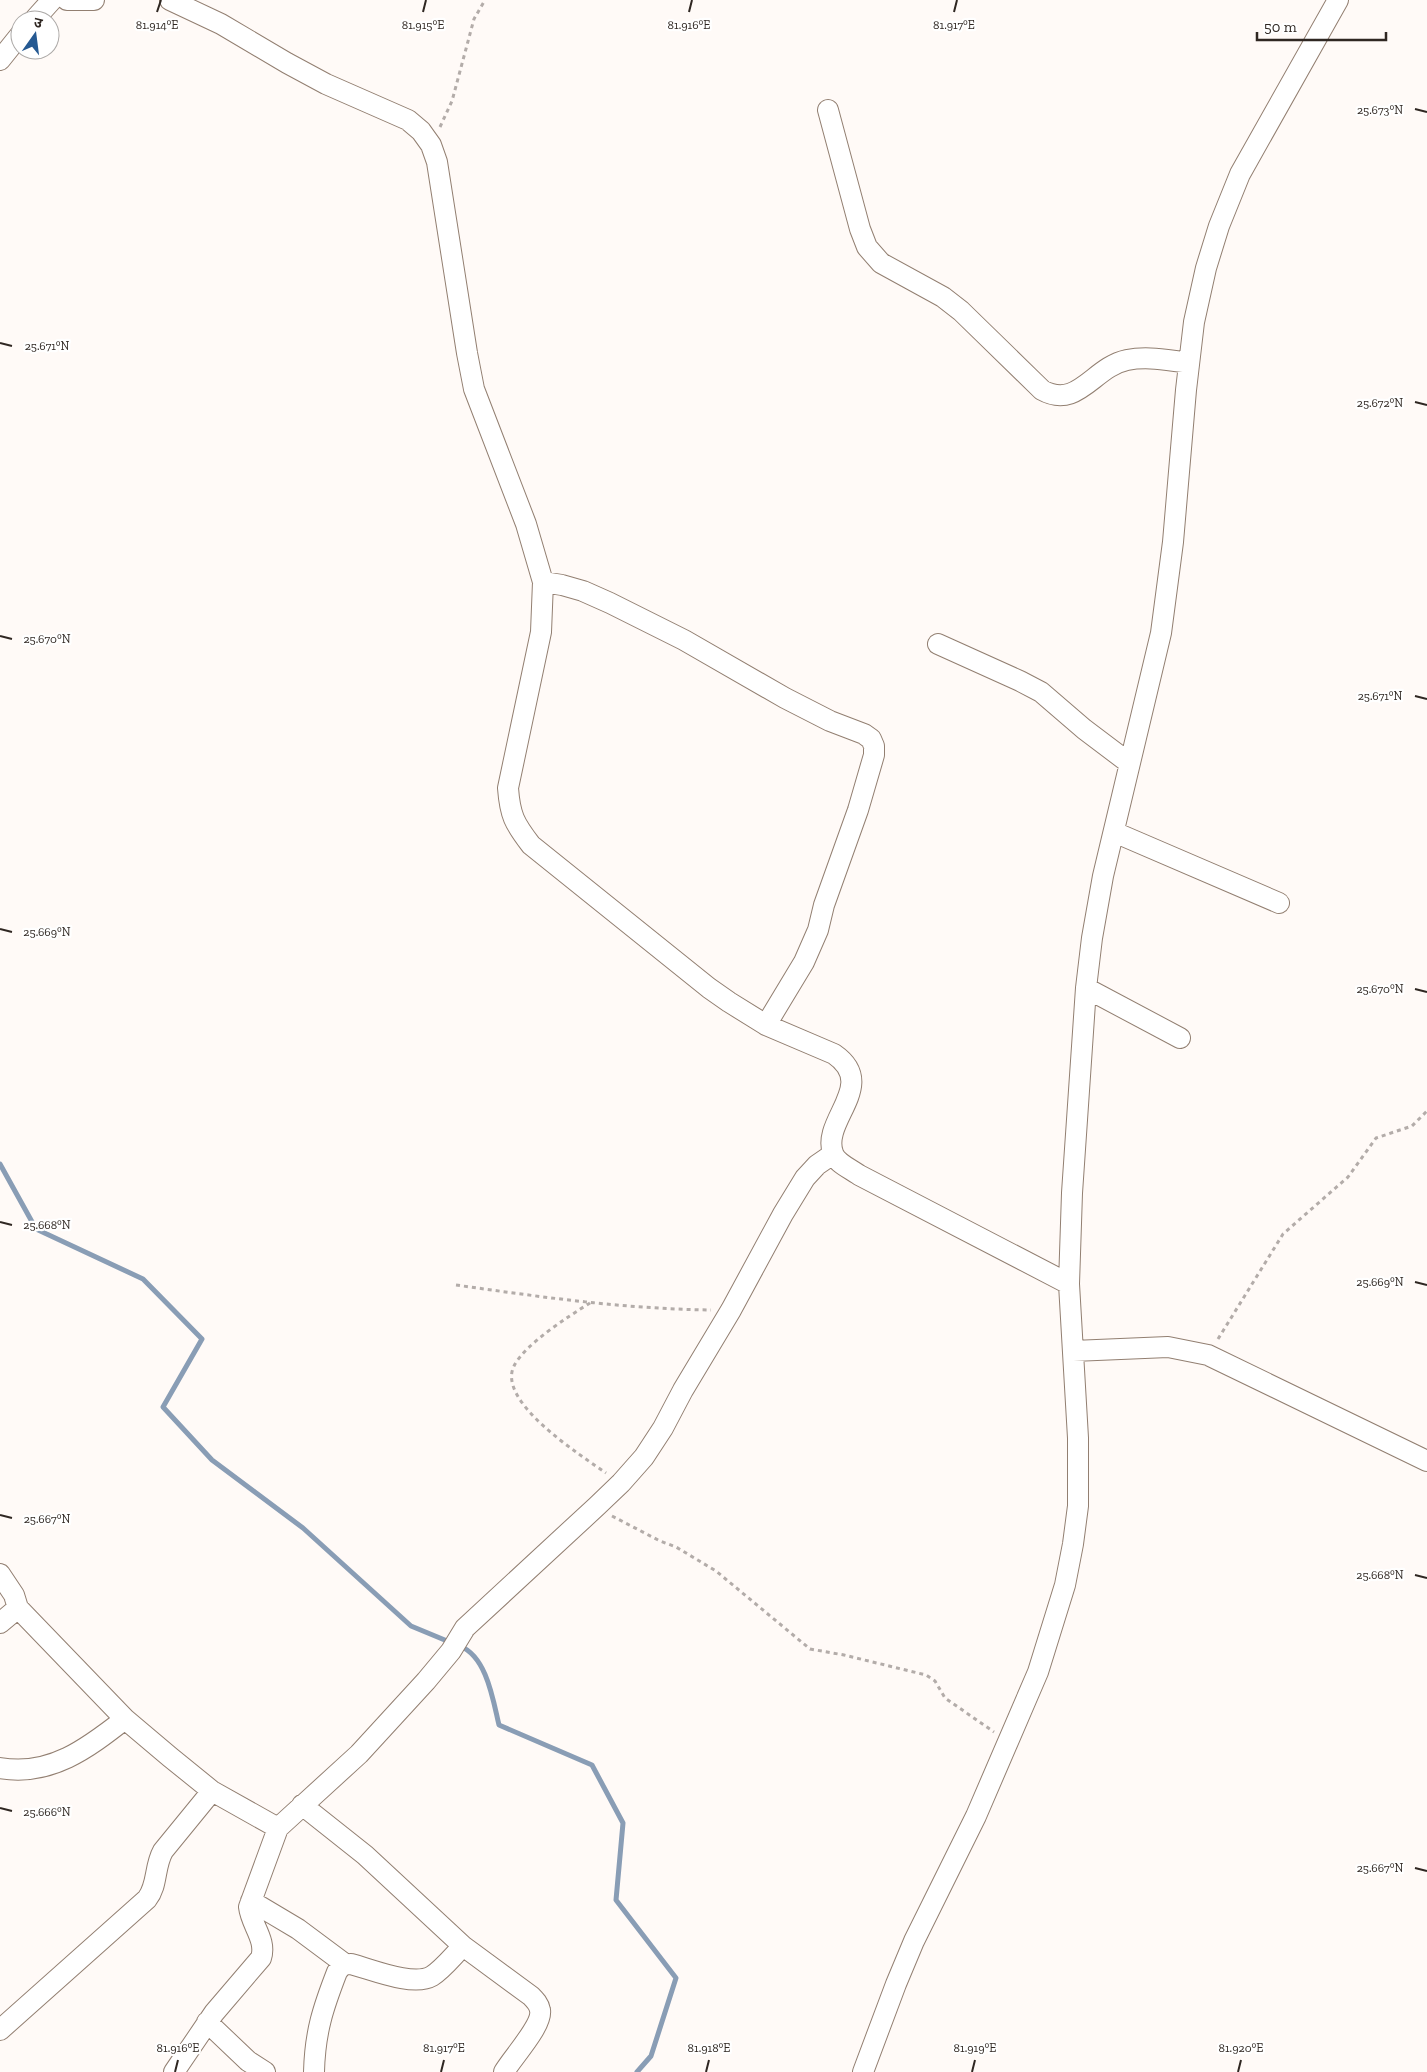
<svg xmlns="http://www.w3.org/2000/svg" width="1427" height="2072" font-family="'Zilla Slab','Noto Sans Devanagari',serif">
	<rect width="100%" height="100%" fill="#fffaf7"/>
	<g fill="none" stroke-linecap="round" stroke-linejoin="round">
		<!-- stream -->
		<path stroke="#899db5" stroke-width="5" d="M0,1164L36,1229L143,1279L202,1339L163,1407L212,1460L303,1528L411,1626L452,1643
			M460,1646C487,1657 493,1700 499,1725L592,1765L623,1823L616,1900L676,1978L651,2056L637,2072"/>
		<!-- minor casing -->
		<g stroke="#927f71" stroke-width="22">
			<path id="minor" d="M67,0H94
				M170,0L221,24L287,63L326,84L408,120L421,131L431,145L437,162L467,353L474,389L526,524L543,582L541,632L508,788C510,815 514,823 531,845L709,988L729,1002L766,1025L834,1054C879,1085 821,1120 833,1153C836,1163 851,1169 859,1175L1069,1284
				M34,20L52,0
				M0,60L20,35
				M828,110L860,229L867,247L881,263L943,297L961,311L1042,390C1078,410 1093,367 1127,360C1147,356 1169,360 1189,363
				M543,582L562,585L583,591L610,603L684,640L785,698L830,721L864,734L871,739L874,746V755L858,810L824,905L818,930L804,962L766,1025
				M938,644L1020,681L1041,692L1084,729L1129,763
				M1114,832L1279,903
				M1086,988L1180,1038
				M1073,1351L1168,1347L1208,1355L1427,1461
				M0,1574L14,1595L18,1608L125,1719L170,1757L212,1791L278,1828
				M0,1623L18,1608
				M0,1768C50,1777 88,1748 125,1719
				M302,1805L365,1855L463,1946C453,1956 443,1969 432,1976C413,1987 371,1969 351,1964C344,1964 341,1966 337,1972C323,2008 315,2032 314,2072
				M251,1901L298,1929L345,1964
				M463,1946L531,1996C535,2000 539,2004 540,2010C543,2025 512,2058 504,2072
				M207,2022L248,2061L265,2072
				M0,2030L147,1899C158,1885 154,1867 163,1851L212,1791
				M174,2072L214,2013L261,1958C267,1940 251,1925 249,1907L278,1828L359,1754L426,1681L451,1651L465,1628L597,1506L621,1483L644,1457L663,1428L683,1390L731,1310L783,1214L805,1178L817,1165L833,1154
				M863,2072L896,1984L914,1941L976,1816L1038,1672L1065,1585L1073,1544L1078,1506V1438L1069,1284L1072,1193L1086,988L1092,938L1103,876L1161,633L1173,542L1186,390L1194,322L1206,268L1219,226L1240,174L1338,0"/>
		</g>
		<!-- path -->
		<path stroke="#b3aca9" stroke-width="3" stroke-dasharray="4 4" stroke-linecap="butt" d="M440,127L452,101L474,19L485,0
			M456,1285C541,1297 625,1309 711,1310
			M590,1303C569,1316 525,1344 514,1366C496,1402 582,1456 606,1473
			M1218,1339L1283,1234L1348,1177L1376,1138L1412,1126L1427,1111
			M612,1516L660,1541L676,1547L716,1571L810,1649L844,1655L926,1675L935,1681L945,1698L994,1732"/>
		<!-- minor -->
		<use href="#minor" stroke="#fff" stroke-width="20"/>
	</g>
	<!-- ticks -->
	<path fill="none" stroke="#2f2722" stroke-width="2" d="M157,12L161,0M423,12L426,0M689,12L692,0M954,12L957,0M1415,109L1427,112M0,343L12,346M1415,402L1427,405M0,636L12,639M1415,696L1427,699M0,929L12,932M1415,989L1427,992M0,1222L12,1225M1415,1282L1427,1285M0,1515L12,1518M1415,1575L1427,1578M0,1808L12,1811M1415,1868L1427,1871M175,2072L178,2060M441,2072L444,2060M706,2072L709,2060M972,2072L975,2060M1238,2072L1241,2060"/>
	<g font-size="12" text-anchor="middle" fill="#2f2722" stroke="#fff" stroke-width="4.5" stroke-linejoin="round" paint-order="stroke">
		<text x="157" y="29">81.914°E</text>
		<text x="423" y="29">81.915°E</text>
		<text x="689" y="29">81.916°E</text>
		<text x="954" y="29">81.917°E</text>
		<text x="1380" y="114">25.673°N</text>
		<text x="47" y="350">25.671°N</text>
		<text x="1380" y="407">25.672°N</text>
		<text x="47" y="643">25.670°N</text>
		<text x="1380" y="700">25.671°N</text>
		<text x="47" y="936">25.669°N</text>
		<text x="1380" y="993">25.670°N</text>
		<text x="47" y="1229">25.668°N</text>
		<text x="1380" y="1286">25.669°N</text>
		<text x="47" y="1523">25.667°N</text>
		<text x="1380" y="1579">25.668°N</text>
		<text x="47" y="1816">25.666°N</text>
		<text x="1380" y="1872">25.667°N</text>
		<text x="178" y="2052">81.916°E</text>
		<text x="444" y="2052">81.917°E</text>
		<text x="709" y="2052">81.918°E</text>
		<text x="975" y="2052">81.919°E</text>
		<text x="1241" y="2052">81.920°E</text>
	</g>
	<!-- north arrow -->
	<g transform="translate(35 35) rotate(14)"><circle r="24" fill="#ffffff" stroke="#aca9a7"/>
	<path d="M0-4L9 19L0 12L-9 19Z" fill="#255992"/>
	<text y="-8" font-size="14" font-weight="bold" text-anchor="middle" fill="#2f2722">उ</text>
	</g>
	<!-- scale -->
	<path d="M1257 32v8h129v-8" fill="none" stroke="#2f2722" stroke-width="2.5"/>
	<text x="1264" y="32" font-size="15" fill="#2f2722" stroke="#ffffff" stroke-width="4" paint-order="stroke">50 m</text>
</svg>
